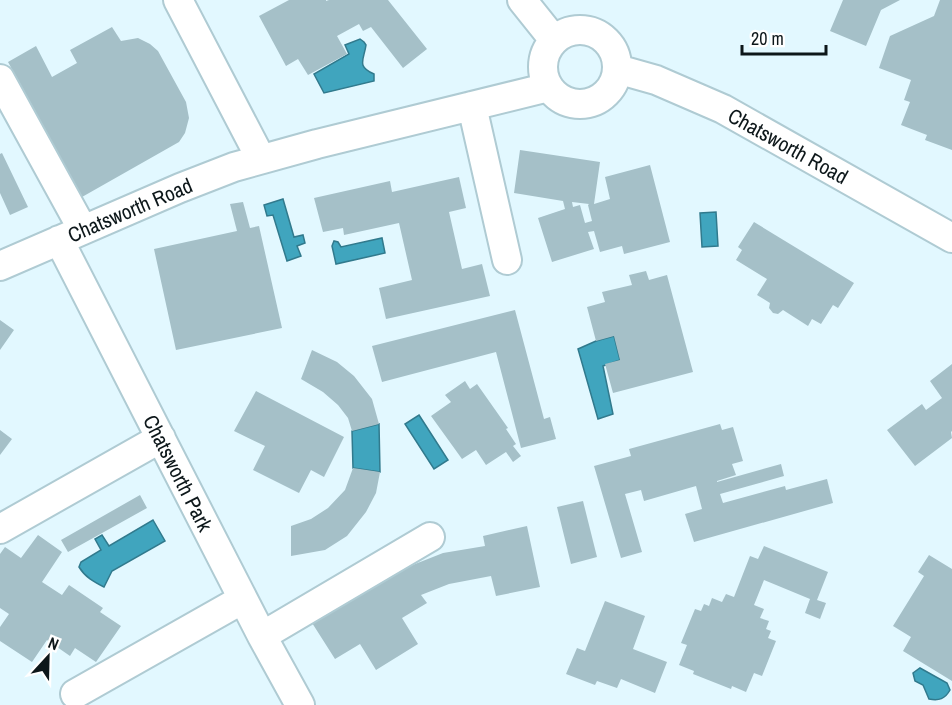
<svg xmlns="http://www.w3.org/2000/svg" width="952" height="705" font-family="'Archivo Narrow',sans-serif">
	<rect width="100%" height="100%" fill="#e2f8ff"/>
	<!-- water -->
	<path fill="#40a5be" stroke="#317a8d" stroke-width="1.5" d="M360,39L364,42L366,45C364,60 356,66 374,74V81L324,93L314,74L349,54L345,45Z
		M283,199L294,237L303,235L305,243L297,246L301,256L287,261L273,215L267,216L264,205Z
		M716,212L718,246L702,247L700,213Z
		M382,238L385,253L336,264L332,246L334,241L338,242L341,247Z
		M614,336L620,360L603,366L613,414L598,419L578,349L596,341Z
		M419,415L448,460L434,469L405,424Z
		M379,424L380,472L353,468L352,431Z
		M153,520L165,541L112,571L104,587C94,582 85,577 79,567L81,562L101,550L95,539L102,535L109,546Z
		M920,668L947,683L950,690C945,699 939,701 929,699L923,685L915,681L913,673Z"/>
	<!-- building -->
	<path fill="#a5c0c8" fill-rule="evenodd" d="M289,0H326V1L329,0H388L427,49L403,68L371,27L363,31L359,24L337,36L347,54L308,75L298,59L286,66L259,16Z
		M843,0H900L881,10L866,46L830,31Z
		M940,0H952V150L925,140L927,135L901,125L910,102L904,100L911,80L879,68L890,36L934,16Z
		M112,27L121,41L138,38L150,44L158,51L186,102L189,118L185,133L179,142L82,197L8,62L36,46L52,77L77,63L70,50Z
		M520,150L600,162L594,204L610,199L605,177L650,165L670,242L624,254L622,246L600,252L594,231L588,232L594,249L552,262L538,218L565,209L563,201L514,193ZM572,202L589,204L588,205L592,221L585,223L580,205L573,207Z
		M2,153L28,207L10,215L0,193V154Z
		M459,177L466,208L449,212L462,269L482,264L490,296L386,319L379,288L412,280L399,223L344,235L343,228L323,232L314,198L390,181L392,192Z
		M243,202L250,228L259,226L282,328L176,350L154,249L237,231L230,204Z
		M754,222L854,283L838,308L833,305L821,324L812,319L808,326L783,310L778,314L773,313L769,308L770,303L757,295L767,279L736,260L742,250L738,247Z
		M646,271L649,280L667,275L693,372L613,393L605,364L620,360L614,336L596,341L587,307L605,302L602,292L632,285L629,275Z
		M515,310L544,419L550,417L556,439L521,448L496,352L382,382L372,346Z
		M0,320L14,330L0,350Z
		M312,350L337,362L354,376L372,399L379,424L352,431L348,418L338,405L323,392L301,379Z
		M952,364V431L951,432L952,438L915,466L887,430L922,404L926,410L942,398L930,381Z
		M465,381L470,389L477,384L508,428L506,429L516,444L513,446L521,456L513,462L506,452L486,465L476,450L462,459L431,416L451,402L445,395Z
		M256,391L344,437L324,477L311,470L299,493L253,470L265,446L234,431Z
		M720,424L722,430L733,427L743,461L732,464L736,475L717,481V482L781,464L784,476L720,494L723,503L785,486L786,490L827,479L833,503L694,542L685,514L702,509L696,486L644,501L641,490L625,494L642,552L621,558L594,466L631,456L629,449Z
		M0,430L12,439L0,455Z
		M353,468L380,472L376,493L366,512L347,536L325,550L291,556V526L311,519L328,508L345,490Z
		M140,495L147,508L68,552L61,540Z
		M583,501L597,557L571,564L557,507Z
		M527,526L540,587L496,596L491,576L449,584L421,595L427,603L402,618L418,644L376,670L360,644L335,659L307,615L405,568L443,553L485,546L483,536Z
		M38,535L62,552L42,582L62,595L69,585L103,608L100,612L121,626L96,662L75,648L70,656L47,640L32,662L0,641V627L9,614L0,608V554L5,547L21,558Z
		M764,546L828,572L817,600L826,603L820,619L805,613L810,599L764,580L754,605L764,609L760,618L769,621L766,629L771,631L768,638L776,641L762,676L754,673L746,692L732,686L731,689L693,674L694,671L679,665L687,645L681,643L695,609L701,611L704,604L709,606L712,598L722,602L726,594L734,597L750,556L758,559Z
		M929,555L952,569V681L903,651L911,637L893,626L924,576L918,572Z
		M605,601L645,616L633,649L667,662L655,693L621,679L617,688L597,681L595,685L566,674L577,648L585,651Z"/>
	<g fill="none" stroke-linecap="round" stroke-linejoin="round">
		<!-- minor casing -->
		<g stroke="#afcbd3" stroke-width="32">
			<path id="minor" d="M178,0L261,159
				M522,0L554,40
				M543 67a37 37 0 1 1 74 0a37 37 0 1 1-74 0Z
				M617,69L656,80L723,109L952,238
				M0,79L83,230
				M472,106L507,260
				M59,240L262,636L300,705
				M0,266L180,188L234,167L317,144L549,87
				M0,529L161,438
				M262,636L430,537
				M75,694L243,599"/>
		</g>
		<!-- minor -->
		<use href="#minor" stroke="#fff" stroke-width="28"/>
	</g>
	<g text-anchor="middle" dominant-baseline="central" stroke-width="4.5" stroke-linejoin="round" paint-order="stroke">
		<!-- street labels -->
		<g font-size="21" fill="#0d171a" stroke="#fff">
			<text transform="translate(788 146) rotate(29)">Chatsworth Road</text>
			<text transform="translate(130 210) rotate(-23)">Chatsworth Road</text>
			<text transform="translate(178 473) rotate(63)">Chatsworth Park</text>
		</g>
	</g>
	<!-- north arrow -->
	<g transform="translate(48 657) rotate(22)" stroke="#ffffff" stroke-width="4.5" paint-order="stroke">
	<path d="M0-4.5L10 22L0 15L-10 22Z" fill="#0d171a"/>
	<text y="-9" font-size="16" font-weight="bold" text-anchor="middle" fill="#0d171a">N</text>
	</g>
	<!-- scale -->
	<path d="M742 45v9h84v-9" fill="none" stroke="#0d171a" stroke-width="3"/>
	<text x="751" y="45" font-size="18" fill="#0d171a" stroke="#ffffff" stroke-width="4.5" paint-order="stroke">20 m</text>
</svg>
